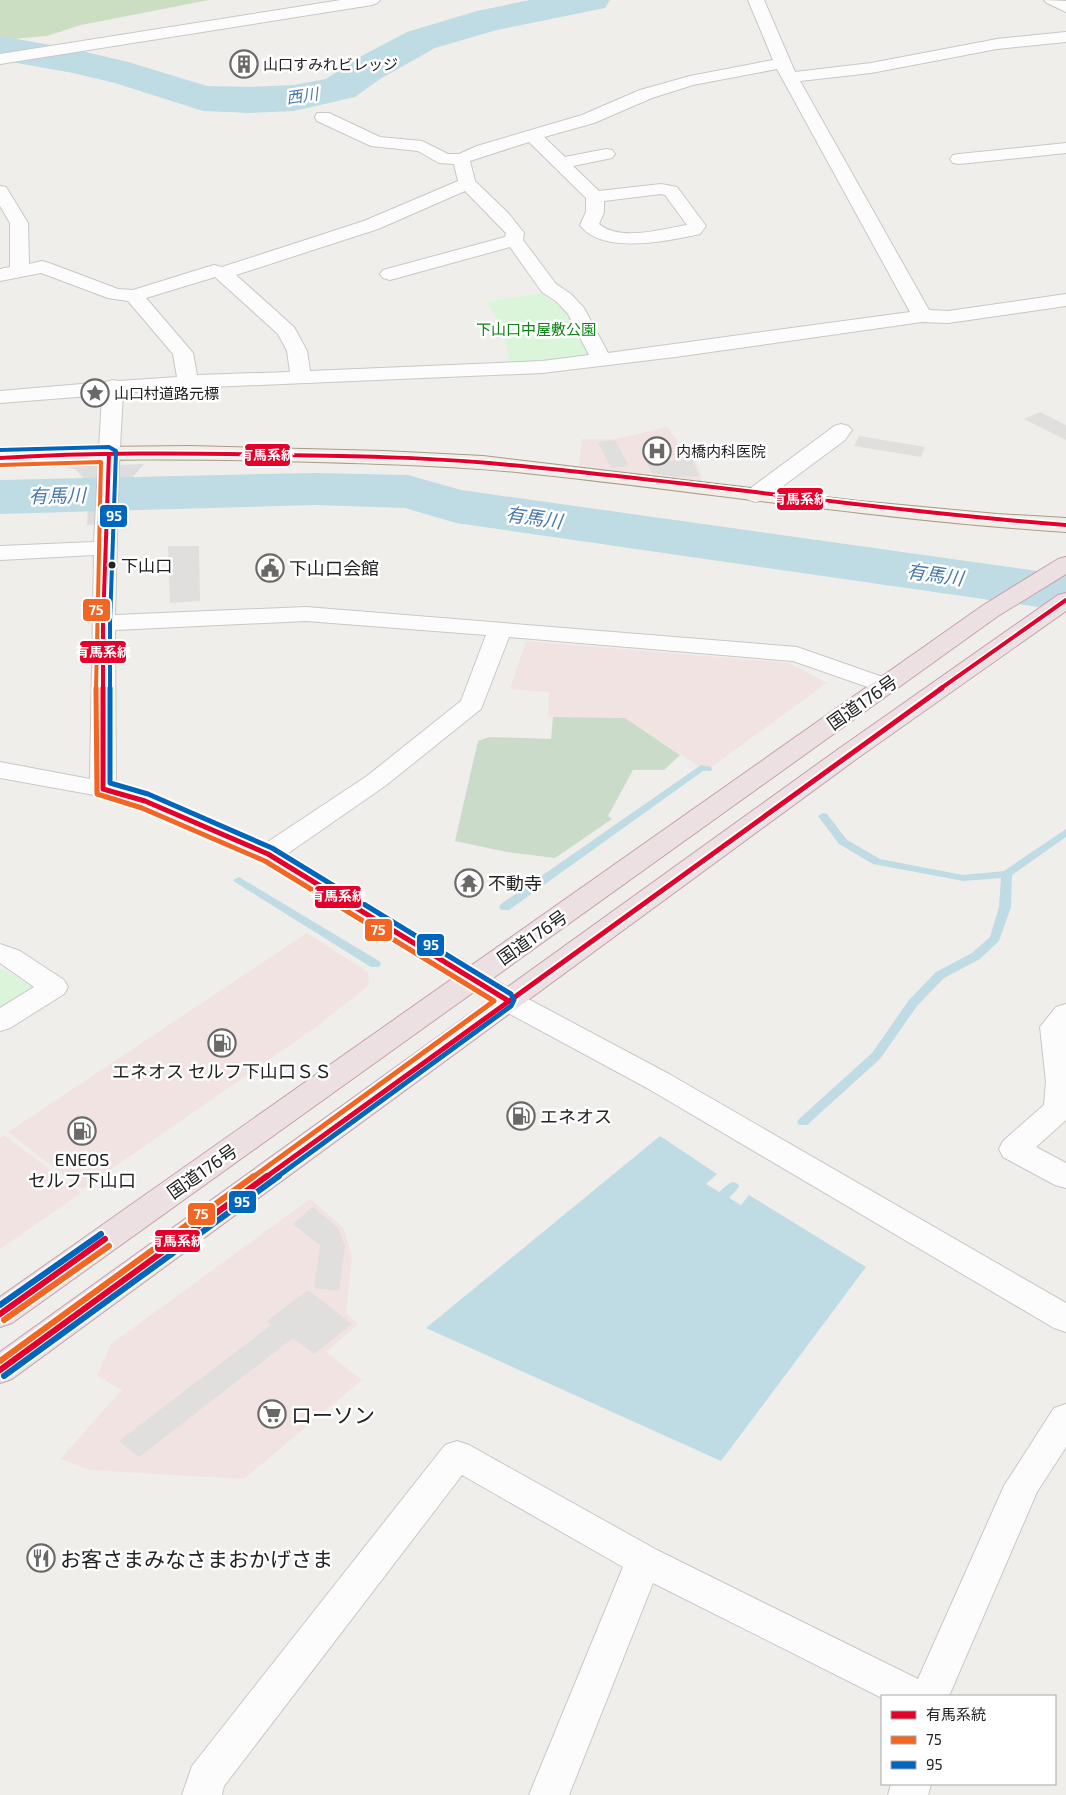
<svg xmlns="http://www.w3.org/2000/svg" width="1066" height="1795" font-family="'Exo 2','Noto Sans JP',sans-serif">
	<rect width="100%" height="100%" fill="#f0eeeb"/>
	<!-- commercial -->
	<path fill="#f1e3e1" d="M668,427L686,456L693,455L701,475L702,482L579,466L582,439H616Z
		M526,641L789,663L827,683L706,771L625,718L553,717L548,715L549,692L510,689Z
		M307,933L368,972L369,985L316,1027L84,1188L79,1187L8,1132Z
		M4,1135L81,1193L0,1249V1138Z
		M310,1199L343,1227L352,1256L346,1313L358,1324L326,1352L362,1380L244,1479L90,1470L60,1459L122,1390L97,1376L111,1344Z"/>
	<!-- forest -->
	<path fill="#cbdec1" d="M0,0H209L81,25L47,36L0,40Z"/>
	<!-- cemetery -->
	<path fill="#cadbca" d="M553,717L625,718L680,755L664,770H633L608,816L612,819L555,858L507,852L455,841L478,741L489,737L551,739Z"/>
	<!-- park -->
	<path fill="#daf5da" d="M542,293L569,314L590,355L586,357L510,363L503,326L486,302Z
		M0,968L36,989L0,1012Z"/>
	<!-- parking -->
	<path fill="#e0dfde" d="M1040,412L1066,425V440L1024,419Z
		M859,436L925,447L921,457L854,446Z
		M615,440L629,466L611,468L598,442Z
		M692,459L699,476L677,477L652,473L647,463Z
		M168,546H199L200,601L170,603Z
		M313,1207L338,1228L345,1246L339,1291L314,1288L320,1245L293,1224Z
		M308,1290L352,1324L314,1354L293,1338L139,1457L119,1441L271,1325L267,1321Z"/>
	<!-- water -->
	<path fill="#bfdbe3" d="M660,1136L717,1174L706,1184L741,1205L749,1195L866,1267L721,1461L426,1328Z"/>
	<!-- pier -->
	<path fill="#dedddd" d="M144,464L127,484V523L87,525L89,484L75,469L66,467Z"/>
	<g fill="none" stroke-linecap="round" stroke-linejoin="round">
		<!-- stream -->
		<path fill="#bfdbe3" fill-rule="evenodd" d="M701,765L711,767L712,769L711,771H703L509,910H501L499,907L501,904Z
			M823,813L827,814L847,840L880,859L963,875L1004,871L1066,829V837L1012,875L1011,907L999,941L980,959L944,978L917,1006L880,1059L807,1125H799L797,1122L799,1119L872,1053L909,1000L936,972L972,953L990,937L999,907L1001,878L963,881L873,864L839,844L818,816Z
			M239,877L379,961L381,964L379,967H371L235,882L233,880Z
			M733,1182L738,1184L739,1187L729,1198H719L718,1195C721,1189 727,1184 733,1182Z"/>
		<!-- river -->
		<path fill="#bfdbe3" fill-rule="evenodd" d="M530,0H610L605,8L497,30L435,48L380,79L355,97L294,111L250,113L203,111L115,83L73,73L0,60V36L73,49L128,62L207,86L250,87L294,85L326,79L352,61L407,32L477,11Z
			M315,473L408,475L461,490L1066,575V611L456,523L405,508L315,505L0,514V480Z"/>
		<!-- minor casing -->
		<g stroke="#c9c8c7" stroke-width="2">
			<path id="minor" d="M341,0H380L377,3L372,5L0,64V54Z
				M748,0H764L795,72L871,63L997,39L1066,32V42L997,49L871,73L800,81L929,310L948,311L1066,294V306L948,323L922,322L675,357L542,373L188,388L123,393L119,465L115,615L306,607L797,647L894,681L897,686L894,691L885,693L793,661L509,637L481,709L385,786L287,854L517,993L669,1074L1066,1303V1332L1054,1328L647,1088L497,1007L258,860L136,807L100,796L0,778V762L90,779L94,555L0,560V546L94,542L102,395L0,403V391L105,382L113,380L119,381L177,377L173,354L128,301L108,298L41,273L0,281V269L10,267V223L0,206V186L6,187L28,223L29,264L42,261L49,263L118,289L133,290L207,267L214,265L222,267L364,221L458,181L454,164L439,163L418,151L371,146L317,121L315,117L317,113H329L380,137L422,141L448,154H459L477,146L582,115L640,90L690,76L773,60ZM777,69L910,312L608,353L584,308L571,294L556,284L523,240L524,233L509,214L475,181L470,161L529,142L586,198V212L580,225C601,255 669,241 700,234L706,226L677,187L661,184L599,191L573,166L612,158L615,154L612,150L606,149L565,157L544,137L594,123L652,98L693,85ZM465,191L506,233L505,237L383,270L380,274L383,278L390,280L510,247L542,292L557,302L568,314L589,355L542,361L310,371L307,351L294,327L236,275L378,229ZM661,194L665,195L687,225C661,229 621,242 599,224L604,212V201ZM215,277L278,334L287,351L290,372L197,375L193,353L146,298ZM306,621L486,635L461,701L367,776L266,843L154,795L116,785L115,630Z
				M1044,0L1066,1V12L1047,3Z
				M1066,143V153L959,164L953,163L950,159L953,155L959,154Z
				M841,424L848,426L852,430L845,440L764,500L756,502L748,500L745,495L748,490L829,430L834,426Z
				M0,944L20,951L64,980L68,987L64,994L10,1028L0,1031V1008L34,987L0,963Z
				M1066,1004V1120L1036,1147L1066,1163V1188L1055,1185L1003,1157L999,1149L1003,1141L1044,1105L1046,1082L1040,1027L1056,1007Z
				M1066,1404V1447L1037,1492L949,1696H882V1698L653,1583L569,1795H529L623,1567L462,1475L224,1786L222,1795H182L192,1766L445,1445L457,1441L469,1445L657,1550L918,1679L1004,1486L1054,1408Z
				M891,1784H931L928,1795H888Z"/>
		</g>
		<!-- major casing -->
		<g stroke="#a79c86" stroke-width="2">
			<path id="major" d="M190,446L384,451L483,456L859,501L997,514L1066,518V532C881,520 699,491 516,472C437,465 358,463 279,461C186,459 93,458 0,464V452L95,447Z"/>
		</g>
		<!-- highway casing -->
		<g stroke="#c5a2ac" stroke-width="2">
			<path id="highway" d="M1066,557V574L998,616L12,1323L0,1327V1297L982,606L1058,559Z
				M1066,593V611L855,760L12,1379L0,1383V1352L837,750L1058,595Z"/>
		</g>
		<!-- minor -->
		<use href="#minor" fill="#fdfcfc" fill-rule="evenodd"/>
		<!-- major -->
		<use href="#major" fill="#f3ede7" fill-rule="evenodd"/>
		<!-- highway -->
		<use href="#highway" fill="#ece0e2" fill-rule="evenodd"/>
		<!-- bus-1-far2 casing -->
		<g stroke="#fff" stroke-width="7">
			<path id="bus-1-far2" d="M0,458C93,452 186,453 279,455C349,456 419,457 489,463C682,480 873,510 1066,525
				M103,689V623L109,454
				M940,689L1066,600"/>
		</g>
		<!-- bus-1-far1 casing -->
		<g stroke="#fff" stroke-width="9">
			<path id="bus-1-far1" d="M103,688V789L145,801L268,854L507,1000
				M266,1177L942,688"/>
		</g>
		<!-- bus-1 casing -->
		<g stroke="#fff" stroke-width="10">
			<path id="bus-1" d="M0,1314L105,1239
				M0,1370L267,1176"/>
		</g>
		<!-- bus-2-far2 casing -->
		<g stroke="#fff" stroke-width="7">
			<path id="bus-2-far2" d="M0,465L101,462L96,689"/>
		</g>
		<!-- bus-2-far1 casing -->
		<g stroke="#fff" stroke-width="9">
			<path id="bus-2-far1" d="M96,688L97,794L142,808L265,861L494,1001L253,1177"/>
		</g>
		<!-- bus-2 casing -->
		<g stroke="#fff" stroke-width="10">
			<path id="bus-2" d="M4,1320L109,1246
				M0,1361L254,1176"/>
		</g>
		<!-- bus-3-far2 casing -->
		<g stroke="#fff" stroke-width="7">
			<path id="bus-3-far2" d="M0,450L109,447L116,451L110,623V689"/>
		</g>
		<!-- bus-3-far1 casing -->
		<g stroke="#fff" stroke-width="9">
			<path id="bus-3-far1" d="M110,688V783L148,794L272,848L511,994L514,1000L511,1006L277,1177"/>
		</g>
		<!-- bus-3 casing -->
		<g stroke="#fff" stroke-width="10">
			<path id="bus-3" d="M0,1305L101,1234
				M4,1376L279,1176"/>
		</g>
		<!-- bus-1-far2 -->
		<use href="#bus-1-far2" stroke="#e4002b" stroke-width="4"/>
		<!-- bus-1-far1 -->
		<use href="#bus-1-far1" stroke="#e4002b" stroke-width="5"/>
		<!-- bus-1 -->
		<use href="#bus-1" stroke="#e4002b" stroke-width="6"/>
		<!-- bus-2-far2 -->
		<use href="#bus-2-far2" stroke="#f26522" stroke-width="4"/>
		<!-- bus-2-far1 -->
		<use href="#bus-2-far1" stroke="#f26522" stroke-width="5"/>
		<!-- bus-2 -->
		<use href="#bus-2" stroke="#f26522" stroke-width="6"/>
		<!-- bus-3-far2 -->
		<use href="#bus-3-far2" stroke="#0065bd" stroke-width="4"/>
		<!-- bus-3-far1 -->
		<use href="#bus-3-far1" stroke="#0065bd" stroke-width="5"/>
		<!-- bus-3 -->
		<use href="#bus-3" stroke="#0065bd" stroke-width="6"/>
	</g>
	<!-- icons -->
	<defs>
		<g id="building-ring" transform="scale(1.4375)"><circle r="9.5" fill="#fff" stroke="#6a6968" stroke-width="1.5"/><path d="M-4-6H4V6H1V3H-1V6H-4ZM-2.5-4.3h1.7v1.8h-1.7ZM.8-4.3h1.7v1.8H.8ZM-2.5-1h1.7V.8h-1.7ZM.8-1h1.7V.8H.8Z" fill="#6a6968"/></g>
		<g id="sight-ring" transform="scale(1.4375)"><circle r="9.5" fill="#fff" stroke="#6a6968" stroke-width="1.5"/><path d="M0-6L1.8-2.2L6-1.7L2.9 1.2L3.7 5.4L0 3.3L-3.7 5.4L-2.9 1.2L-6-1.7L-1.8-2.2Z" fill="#6a6968"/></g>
		<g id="hospital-ring" transform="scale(1.4375)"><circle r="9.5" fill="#fff" stroke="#6a6968" stroke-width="1.5"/><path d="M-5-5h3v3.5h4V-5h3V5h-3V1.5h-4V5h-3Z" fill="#6a6968"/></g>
		<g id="civic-ring" transform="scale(1.4375)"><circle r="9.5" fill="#fff" stroke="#6a6968" stroke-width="1.5"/><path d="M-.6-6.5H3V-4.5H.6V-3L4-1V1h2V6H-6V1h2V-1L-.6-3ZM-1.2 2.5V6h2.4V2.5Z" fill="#6a6968"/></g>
		<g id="temple-ring" transform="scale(1.4375)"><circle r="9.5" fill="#fff" stroke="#6a6968" stroke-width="1.5"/><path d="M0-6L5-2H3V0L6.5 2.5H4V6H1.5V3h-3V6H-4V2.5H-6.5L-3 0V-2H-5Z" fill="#6a6968"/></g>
		<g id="fuel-ring" transform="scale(1.4375)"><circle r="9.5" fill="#fff" stroke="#6a6968" stroke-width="1.5"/><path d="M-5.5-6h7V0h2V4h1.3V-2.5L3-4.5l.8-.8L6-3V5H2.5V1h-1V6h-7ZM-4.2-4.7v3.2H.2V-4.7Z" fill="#6a6968"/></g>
		<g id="supermarket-ring" transform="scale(1.4375)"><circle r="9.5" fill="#fff" stroke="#6a6968" stroke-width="1.5"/><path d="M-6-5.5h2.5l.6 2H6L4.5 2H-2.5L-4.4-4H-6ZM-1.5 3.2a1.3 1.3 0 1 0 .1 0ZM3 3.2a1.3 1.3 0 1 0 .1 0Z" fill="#6a6968"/></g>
		<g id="restaurant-ring" transform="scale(1.4375)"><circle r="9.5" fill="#fff" stroke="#6a6968" stroke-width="1.5"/><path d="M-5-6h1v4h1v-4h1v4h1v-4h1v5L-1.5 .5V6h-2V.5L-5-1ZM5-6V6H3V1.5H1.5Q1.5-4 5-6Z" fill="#6a6968"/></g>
	</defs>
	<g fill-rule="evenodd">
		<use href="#building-ring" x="244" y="64"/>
		<use href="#sight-ring" x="95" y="393"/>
		<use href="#hospital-ring" x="657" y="451"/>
		<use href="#civic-ring" x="270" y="568"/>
		<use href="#temple-ring" x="469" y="883"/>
		<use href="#fuel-ring" x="222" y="1043"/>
		<use href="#fuel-ring" x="521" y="1116"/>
		<use href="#fuel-ring" x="82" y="1131"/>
		<use href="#supermarket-ring" x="272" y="1414"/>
		<use href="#restaurant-ring" x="41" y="1558"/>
	</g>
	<!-- markers -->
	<circle fill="#222" stroke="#fff" stroke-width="2" cx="112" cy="565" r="4.5"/>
	<g text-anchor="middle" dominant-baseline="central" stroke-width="5" stroke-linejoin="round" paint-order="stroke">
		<!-- far-poi labels -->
		<g font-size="15" fill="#222" stroke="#fff" text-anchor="start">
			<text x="263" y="64">山口すみれビレッジ</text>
			<text x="114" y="393">山口村道路元標</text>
			<text x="676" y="451">内橋内科医院</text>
		</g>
		<!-- far-park labels -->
		<g font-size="15" fill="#0c8416" stroke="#fff">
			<text x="536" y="329">下山口中屋敷公園</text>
		</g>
		<!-- far-water labels -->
		<g font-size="16" font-style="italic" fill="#4a7aab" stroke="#fff">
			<text transform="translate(302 95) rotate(-8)">西川</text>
		</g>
		<!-- bus labels -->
		<g font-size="17" fill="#222" stroke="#fff" text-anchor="start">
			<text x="121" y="565">下山口</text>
		</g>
		<!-- poi labels -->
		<g font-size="18" fill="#222" stroke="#fff" text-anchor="start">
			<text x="289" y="568">下山口会館</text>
			<text x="488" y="883">不動寺</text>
			<text x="222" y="1071" text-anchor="middle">エネオス セルフ下山口ＳＳ</text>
			<text x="540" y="1116">エネオス</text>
			<text x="82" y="1159" text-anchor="middle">ENEOS<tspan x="82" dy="21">セルフ下山口</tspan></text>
		</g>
		<!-- street labels -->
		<g font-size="18" fill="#222" stroke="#fff">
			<text transform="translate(862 702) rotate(-35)">国道176号</text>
			<text transform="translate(532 937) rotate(-35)">国道176号</text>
			<text transform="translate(202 1171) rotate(-35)">国道176号</text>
		</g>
		<!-- water labels -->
		<g font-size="19" font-style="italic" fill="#4a7aab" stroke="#fff">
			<text transform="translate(57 495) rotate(-1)">有馬川</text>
			<text transform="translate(534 517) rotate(8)">有馬川</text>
			<text transform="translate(935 574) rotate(8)">有馬川</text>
		</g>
		<!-- near-poi labels -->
		<g font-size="21" fill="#222" stroke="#fff" text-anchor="start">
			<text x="291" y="1414">ローソン</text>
			<text x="60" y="1558">お客さまみなさまおかげさま</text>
		</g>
	</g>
	<g stroke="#fff" stroke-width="2">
		<rect x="244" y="443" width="47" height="24" rx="5" fill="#e4002b"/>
		<rect x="776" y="487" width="48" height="24" rx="5" fill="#e4002b"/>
		<rect x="99" y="504" width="29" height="24" rx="5" fill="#0065bd"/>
		<rect x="82" y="598" width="29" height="24" rx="5" fill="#f26522"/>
		<rect x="79" y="640" width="48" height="24" rx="5" fill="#e4002b"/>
		<rect x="314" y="885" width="48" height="24" rx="5" fill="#e4002b"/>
		<rect x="364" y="918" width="29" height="24" rx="5" fill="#f26522"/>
		<rect x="416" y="933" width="29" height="24" rx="5" fill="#0065bd"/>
		<rect x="228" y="1190" width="29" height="24" rx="5" fill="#0065bd"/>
		<rect x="187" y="1202" width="29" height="24" rx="5" fill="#f26522"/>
		<rect x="154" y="1229" width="47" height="24" rx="5" fill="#e4002b"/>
	</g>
	<g font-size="14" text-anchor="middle" font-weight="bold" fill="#fff">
		<text x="267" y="460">有馬系統</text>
		<text x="800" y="504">有馬系統</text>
		<text x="114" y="521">95</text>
		<text x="96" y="615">75</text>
		<text x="103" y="657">有馬系統</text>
		<text x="338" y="901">有馬系統</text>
		<text x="378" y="935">75</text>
		<text x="431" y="950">95</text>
		<text x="242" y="1207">95</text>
		<text x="201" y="1219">75</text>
		<text x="177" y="1246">有馬系統</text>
	</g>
	<!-- legend -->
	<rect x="881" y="1695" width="175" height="90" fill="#ffffff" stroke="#a7a7a7"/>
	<rect x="891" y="1711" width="25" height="8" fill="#e4002b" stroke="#a7a7a7"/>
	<text x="926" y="1720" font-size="15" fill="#222222">有馬系統</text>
	<rect x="891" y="1736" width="25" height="8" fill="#f26522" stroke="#a7a7a7"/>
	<text x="926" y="1745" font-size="15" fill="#222222">75</text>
	<rect x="891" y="1761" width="25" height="8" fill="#0065bd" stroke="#a7a7a7"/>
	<text x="926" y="1770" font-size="15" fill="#222222">95</text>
</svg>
